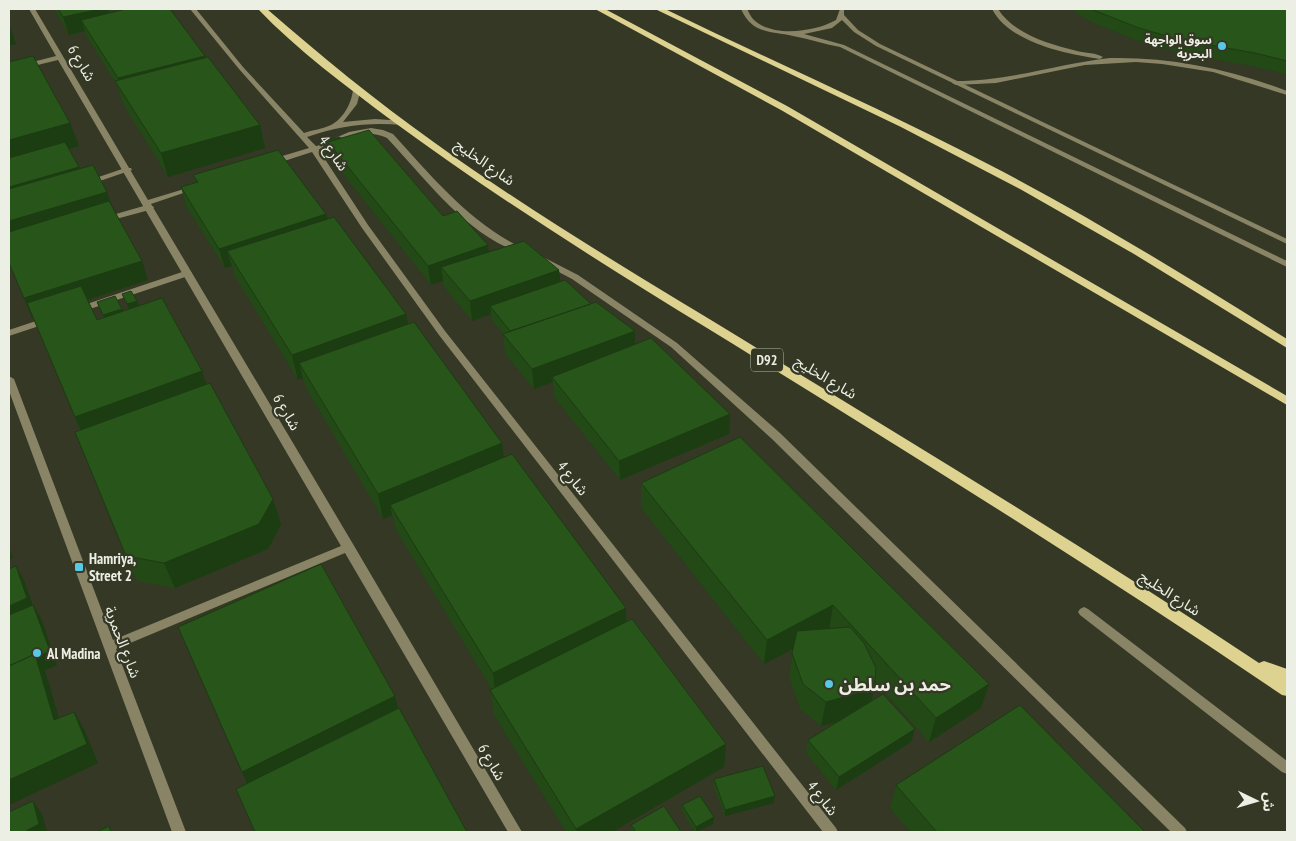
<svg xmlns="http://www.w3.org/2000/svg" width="1296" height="841" font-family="'PT Sans Narrow','Noto Sans Arabic',sans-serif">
	<rect width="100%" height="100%" fill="#343825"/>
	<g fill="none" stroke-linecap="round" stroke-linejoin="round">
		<!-- service -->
		<path fill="#898465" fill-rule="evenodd" d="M992,9H998C1014,34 1049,44 1077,51C1085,53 1097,53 1103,57L1100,59C1065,54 1009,42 992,9Z
			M1110,58C1172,57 1229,69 1287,91V95L1213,72L1162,64L1136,62L1085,65L996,83L956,85L952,83L956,81C1010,81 1057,64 1110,58Z
			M371,128L383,130L393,134C433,178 470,223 524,249L525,251L524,253C517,254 512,250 506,247C458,224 423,176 387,138C367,129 349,136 330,145C324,147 318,151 311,151L310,149L349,132Z
			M125,168H131L132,170L91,184H85L84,182Z
			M147,205H150L154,207L153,209L105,222L101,220L102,218Z
			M541,256L578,275L677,343L780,433L1185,828L1187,832H1171L772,439L671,347L572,279L538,261L537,259L538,257Z
			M188,270L192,273L191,275L81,312H75L73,310L75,308Z
			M48,317L53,320L51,322L9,336V330Z
			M1084,607L1088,609L1287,761V774L1282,772L1080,615L1078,612L1080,609Z"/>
		<!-- minor -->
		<path fill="#898465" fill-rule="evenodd" d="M29,9H35L148,200L194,186L198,188L151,204L353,544L522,832H508L345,553L116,649L186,832H172L9,391V376L14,379L113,640L341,546L58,60L9,72V68L56,56Z
			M190,9H196L243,67L304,133C312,130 323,129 331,125C343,119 352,103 353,89L357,87L361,89L357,104L343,122L375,119L405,121L406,123L402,125C368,122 339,126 307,137L317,147L368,225L445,331L836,828L838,832H823L439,335L362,228L312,152L275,164H269V160L309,148L239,69Z
			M741,9H747C749,12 750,16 753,19C772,38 815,32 836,20L840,9H844V15L858,30L880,44L1287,239V244L876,46L854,32L842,20L832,28L804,34L844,45L1287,261V267L840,47C824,44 809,39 793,36C770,31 752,34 741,9Z"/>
		<!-- primary -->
		<path fill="#ddd28f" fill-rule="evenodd" d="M258,9H267C321,56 376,101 435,143C535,215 642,278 747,342C919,447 1091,551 1259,663L1264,661L1287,669V696L1282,695C1093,567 900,447 707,328C599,262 493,195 391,120C346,86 297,50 258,9Z
			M595,9H605L787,106L1287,396V405L781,110Z
			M655,9H665C772,61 882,109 988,164C1091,217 1189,278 1287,339V348L1134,254L1020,189L901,127Z"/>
	</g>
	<!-- wall -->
	<path fill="#224916" d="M54,9H108L109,13L118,11L117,9H170L205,56V57L260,125L265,148L168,177L123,104L117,85L87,37L85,31L69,35Z
		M1073,9H1287V74L1251,66L1177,52L1136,40L1093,23L1075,12Z
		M9,62L79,146L69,149L80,169L113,208L148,280L88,300L97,320L104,318L97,302L123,311L129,309L122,294L137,301L139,306L206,384L273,499L281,524L268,549L175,588L137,581L126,556L80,430L33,318L24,298Z
		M340,137L443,216L488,252L559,270L560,282L635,344L729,434L620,480L554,397L553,382L534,389L505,354L503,334L492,320L491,314L472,321L444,287L443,281L431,285L332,160V157H330L324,149L322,142Z
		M193,175L326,214L327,219L406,314L408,324L504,458L626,608V622L724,767L612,832H566L494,715L490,690H492L396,530L392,515L383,519L306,388L303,378L298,380L234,275L232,266L225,268L186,206L181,187L196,183Z
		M641,483L989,684L981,708L929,742L875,681L871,702L915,729L911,742L836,790L806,753L808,740L840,721L821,726L800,709L789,677L793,649L764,664L641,508Z
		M714,779L774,803L725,816L713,785Z
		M896,785L1145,832H910L890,808Z
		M682,805L714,817L713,824L697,832H695L682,811Z
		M631,825L681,832H631Z"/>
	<!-- shaded-wall -->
	<path fill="#1c3c12" d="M100,9H108L113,24L81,20L85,31L69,35L63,17Z
		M9,24L16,44L9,46Z
		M205,56L210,73L122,92L118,78Z
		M70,123L79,146L9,166V140Z
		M260,125L265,148L168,177L161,153Z
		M330,150L332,157H330L328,151Z
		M79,167L84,180L9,202V187Z
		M107,192L114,211L9,243V221Z
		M326,214L331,234L227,251L232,266L225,268L219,249Z
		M488,245L490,264L441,267L443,281L431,285L428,266Z
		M142,261L148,280L32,318L24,298Z
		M559,270L561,289L490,306L491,314L472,321L470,301Z
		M137,301L140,308L130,311L127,304Z
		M122,309L124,316L106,322L103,315Z
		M406,314L411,338L299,363L303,378L298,380L292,355Z
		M635,331V351L552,377L553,382L534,389L532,369Z
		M202,371L210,396L86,442L75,417Z
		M730,414L729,434L620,480L619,461Z
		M502,443L505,468L390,505L392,515L383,519L378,494Z
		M273,499L281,524L268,549L175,588L164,563Z
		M9,548L13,558L9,560Z
		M16,566L24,580L35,612L9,622V606Z
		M33,605L41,618L57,665L45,670L46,674L65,739L54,720L35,654Z
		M833,605L829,630L764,664L767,640Z
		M626,608L627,633L496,698L493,673Z
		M989,684L981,708L929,742L936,718Z
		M874,689L869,713L821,726L826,702Z
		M395,696L401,720L252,795L242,772Z
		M74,712L85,731L98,763L9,805V780Z
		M915,729L911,742L836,790L839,777Z
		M726,744L724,767L612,832H577L576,829Z
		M775,796L774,803L725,816V810Z
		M33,801L42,814L47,832H26V831Z
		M714,817L713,824L697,832H696V827Z"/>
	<!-- building -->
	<path fill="#285519" stroke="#1c3c12" d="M58,9H100L63,17Z
		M126,9H170L205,56L118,78L81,20Z
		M1092,9H1287V61L1255,53L1181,40L1139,28L1096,11Z
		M33,56L70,123L9,140V62Z
		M208,57L260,125L161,153L115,81Z
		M369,130L443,216L457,211L488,245L428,266L328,142Z
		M340,137V138L328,142L330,150L328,151L322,142Z
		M65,142L79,167L9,187V158Z
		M278,150L326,214L219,249L181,187L198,182L193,175Z
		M93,165L107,192L9,221V189Z
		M109,201L142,261L24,298L9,263V232Z
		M334,217L406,314L292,355L227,251Z
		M524,241L559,270L470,301L441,267Z
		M565,280L591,304L510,331L490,306Z
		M81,286L97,320L162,298L202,371L75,417L27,303Z
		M131,291L137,301L127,304L122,294Z
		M115,296L122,309L103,315L97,302Z
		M596,302L635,331L532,369L503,334Z
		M414,322L502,443L378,494L299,363Z
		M651,338L730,414L619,461L552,377Z
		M210,383L273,499L259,524L164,563L126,556L75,432Z
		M740,437L989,684L936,718L833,605L767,640L641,483Z
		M512,454L626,608L493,673L390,505Z
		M321,564L395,696L242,772L178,627Z
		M16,566L27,598L9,606V569Z
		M33,605L50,651L37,657L35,654L9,666V615Z
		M632,619L726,744L576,829L490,690Z
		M850,627L864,643L876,668L874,689L826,702L803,684L792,653L797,631Z
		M35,654L54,720L74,712L87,744L9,780V666Z
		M883,694L915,729L839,777L808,740Z
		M1020,705L1145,832H937L896,785Z
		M399,708L467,832H255L236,789Z
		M763,766L775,796L725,810L714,779Z
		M700,796L714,817L696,827L682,805Z
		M33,801L39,824L26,831V832H9V812Z
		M664,806L681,832H636L631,825Z
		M109,826L111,832H97Z"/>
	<!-- markers -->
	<g fill="#58c8e4" stroke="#343825" stroke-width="2">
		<circle cx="1222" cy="46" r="5"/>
		<rect x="74" y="562" width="10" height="10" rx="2.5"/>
		<circle cx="37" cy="653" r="5"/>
		<circle cx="829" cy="684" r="5"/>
	</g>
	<g text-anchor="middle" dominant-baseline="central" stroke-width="4.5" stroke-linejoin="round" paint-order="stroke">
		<!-- far-poi labels -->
		<g font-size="12" font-weight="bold" fill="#ecefe3" stroke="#343825" text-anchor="end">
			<text x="1212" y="39">سوق الواجهة<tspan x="1212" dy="14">البحرية</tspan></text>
		</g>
		<!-- shield labels -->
		<rect fill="#343825" stroke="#b5b8aa" stroke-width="1" x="751" y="348.5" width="32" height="23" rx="4"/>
		<g font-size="14" font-weight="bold" fill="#ecefe3">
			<text x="767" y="360">D92</text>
		</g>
		<!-- street labels -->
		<g font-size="15" fill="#ecefe3" stroke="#343825">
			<text transform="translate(82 63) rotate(59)">شارع 6</text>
			<text transform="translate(334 153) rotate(55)">شارع 4</text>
			<text transform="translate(485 162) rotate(35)">شارع الخليج</text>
			<text transform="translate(826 377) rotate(31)">شارع الخليج</text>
			<text transform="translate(287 412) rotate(60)">شارع 6</text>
			<text transform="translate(573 478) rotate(51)">شارع 4</text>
			<text transform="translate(1170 593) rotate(33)">شارع الخليج</text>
			<text transform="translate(123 642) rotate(69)">شارع الحمرية</text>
			<text transform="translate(492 762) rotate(60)">شارع 6</text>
			<text transform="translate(823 798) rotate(52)">شارع 4</text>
		</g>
		<!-- poi labels -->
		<g font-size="15" font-weight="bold" fill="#ecefe3" stroke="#343825" text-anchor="start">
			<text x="89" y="558">Hamriya,<tspan x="89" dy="17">Street 2</tspan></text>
			<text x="47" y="653">Al Madina</text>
		</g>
		<!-- near-poi labels -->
		<g font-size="18" font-weight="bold" fill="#ecefe3" stroke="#343825" text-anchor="start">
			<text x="839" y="684">حمد بن سلطن</text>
		</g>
	</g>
	<!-- border -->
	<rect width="1296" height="841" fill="none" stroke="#ecefe3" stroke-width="20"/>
	<!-- north arrow -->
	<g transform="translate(1256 801) rotate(95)" stroke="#343825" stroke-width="4" paint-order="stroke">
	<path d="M0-4L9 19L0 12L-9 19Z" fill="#ecefe3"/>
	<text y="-8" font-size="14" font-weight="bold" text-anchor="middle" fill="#ecefe3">ش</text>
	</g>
</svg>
